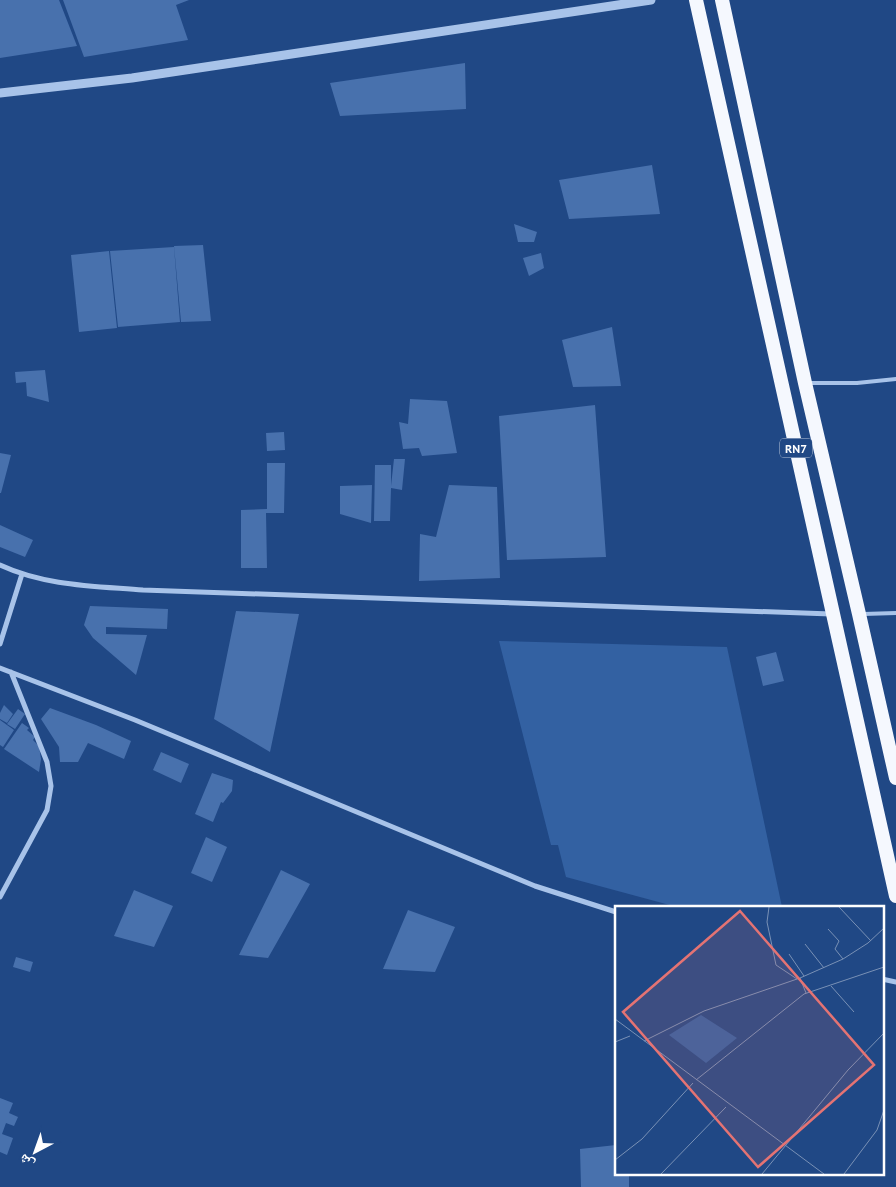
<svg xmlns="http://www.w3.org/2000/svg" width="896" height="1187" font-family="'PT Sans','Noto Naskh Arabic',sans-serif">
	<rect width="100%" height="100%" fill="#204885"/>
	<!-- green -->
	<path fill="#3361a2" d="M499,641L727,647L782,907H677L566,877L558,845H551Z"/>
	<!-- building -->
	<path fill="#4871ad" d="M0,0H59L77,46L0,58Z
		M63,0H189L176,5L188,40L84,57Z
		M465,63L466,109L340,116L330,83Z
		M652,165L660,214L569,219L559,180Z
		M514,224L537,232L534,242H518Z
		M203,245L211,321L181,322L174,246Z
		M174,247L180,322L118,327L110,251Z
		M109,251L117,328L79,332L71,255Z
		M541,253L544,268L529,276L523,258Z
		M612,327L621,386L573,387L562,340Z
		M45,370L49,402L27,396L26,382L16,383L15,372Z
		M410,399L447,401L457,453L422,456L419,448L403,449L399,422L408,424Z
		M595,405L606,557L507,560L499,416Z
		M284,432L285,450L267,451L266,433Z
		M0,453L11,455L1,493H0Z
		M394,459H405L402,490L391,488L390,521H374L375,465H391V486Z
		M267,463H285L284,513H266L267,568H241V510L267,509Z
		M372,485L371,523L340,514V486Z
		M449,485L497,487L500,578L419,581L420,534L436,537Z
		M0,525L33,540L25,557L0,547Z
		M90,606L168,609L167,629L106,627V634L147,635L136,675L93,638L84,625Z
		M236,611L299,614L270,752L214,719Z
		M776,652L784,681L763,686L756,657Z
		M4,705L13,714L7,723L0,719V713Z
		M50,708L96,725L131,741L124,759L88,743L78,762H60L59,747L41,719Z
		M18,709L25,714L15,729L7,724Z
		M0,720L14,730L3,747L0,745Z
		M22,723L29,728L27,730L35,737L33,740L39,746L41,759L39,772L4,749Z
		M161,752L189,764L181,783L153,770Z
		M212,773L233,780L232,791L223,803L221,802L213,822L195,814Z
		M206,837L227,847L212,882L191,873Z
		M281,870L310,884L268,958L239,955Z
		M134,890L173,906L154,947L114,936Z
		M408,910L455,927L435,972L383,969Z
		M16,957L33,962L30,972L13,967Z
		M0,1098L13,1103L9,1113L18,1117L14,1126L6,1123L2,1134L13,1138L7,1155L0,1152Z
		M616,1145V1173H629V1187H581L580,1149Z"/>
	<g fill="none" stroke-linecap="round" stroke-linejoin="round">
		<!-- service -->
		<path stroke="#a8c3e9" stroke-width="4" d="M809,383H857L896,379
			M863,614L896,613"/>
		<!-- minor -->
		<path stroke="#a8c3e9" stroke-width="5" d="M0,565C45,586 95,586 143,590L831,614
			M0,644L22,574
			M0,668L135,720L535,886L616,912
			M0,897L47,810L51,786L47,762L11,672
			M882,979L896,982"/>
		<!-- tertiary -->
		<path stroke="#a8c3e9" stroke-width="9" d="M0,93L132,78L651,0"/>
		<!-- trunk -->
		<path stroke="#f5f8fe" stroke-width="14" d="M696,0L896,896
			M722,0L805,383L859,614L896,778"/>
	</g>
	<g text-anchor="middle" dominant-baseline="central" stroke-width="4.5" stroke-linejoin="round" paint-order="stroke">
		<!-- shield labels -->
		<rect fill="#204885" stroke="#bcc8da" stroke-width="1" x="780" y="438.5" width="32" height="19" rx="4"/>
		<g font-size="12" font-weight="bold" fill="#fff">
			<text x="796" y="448">RN7</text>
		</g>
	</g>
	<!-- overview -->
	<g transform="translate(615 906)">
		<rect width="269" height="269" fill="#204885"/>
		<path d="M86,109L122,132L91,157L54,129Z" fill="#3361a2"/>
		<path fill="none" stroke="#7991b6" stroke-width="1" d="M154,1L152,16L161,59L182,73M224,1L256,35M213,23L224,35L220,43L228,53M190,38L209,62M174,48L189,70M185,72L191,87M216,80L239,106M0,113L209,268M29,135L89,105L185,72L228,53L253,37L269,22M0,136L15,130M81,174L189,88L269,61M0,254L27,233L78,177M46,268L111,201M147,268L233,164L269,127M229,268L262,224L269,204"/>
		<path fill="#e47373" fill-opacity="0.15" stroke="#e47373" stroke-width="2.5" d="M125,5L259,159L143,261L8,106Z"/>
		<rect width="269" height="269" fill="none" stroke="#fff" stroke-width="2.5"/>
	</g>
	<!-- north arrow -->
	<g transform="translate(35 1152) rotate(221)" stroke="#204885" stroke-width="4" paint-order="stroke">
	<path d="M0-4L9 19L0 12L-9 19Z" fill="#ffffff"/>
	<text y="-8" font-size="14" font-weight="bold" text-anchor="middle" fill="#ffffff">ش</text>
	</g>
</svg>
